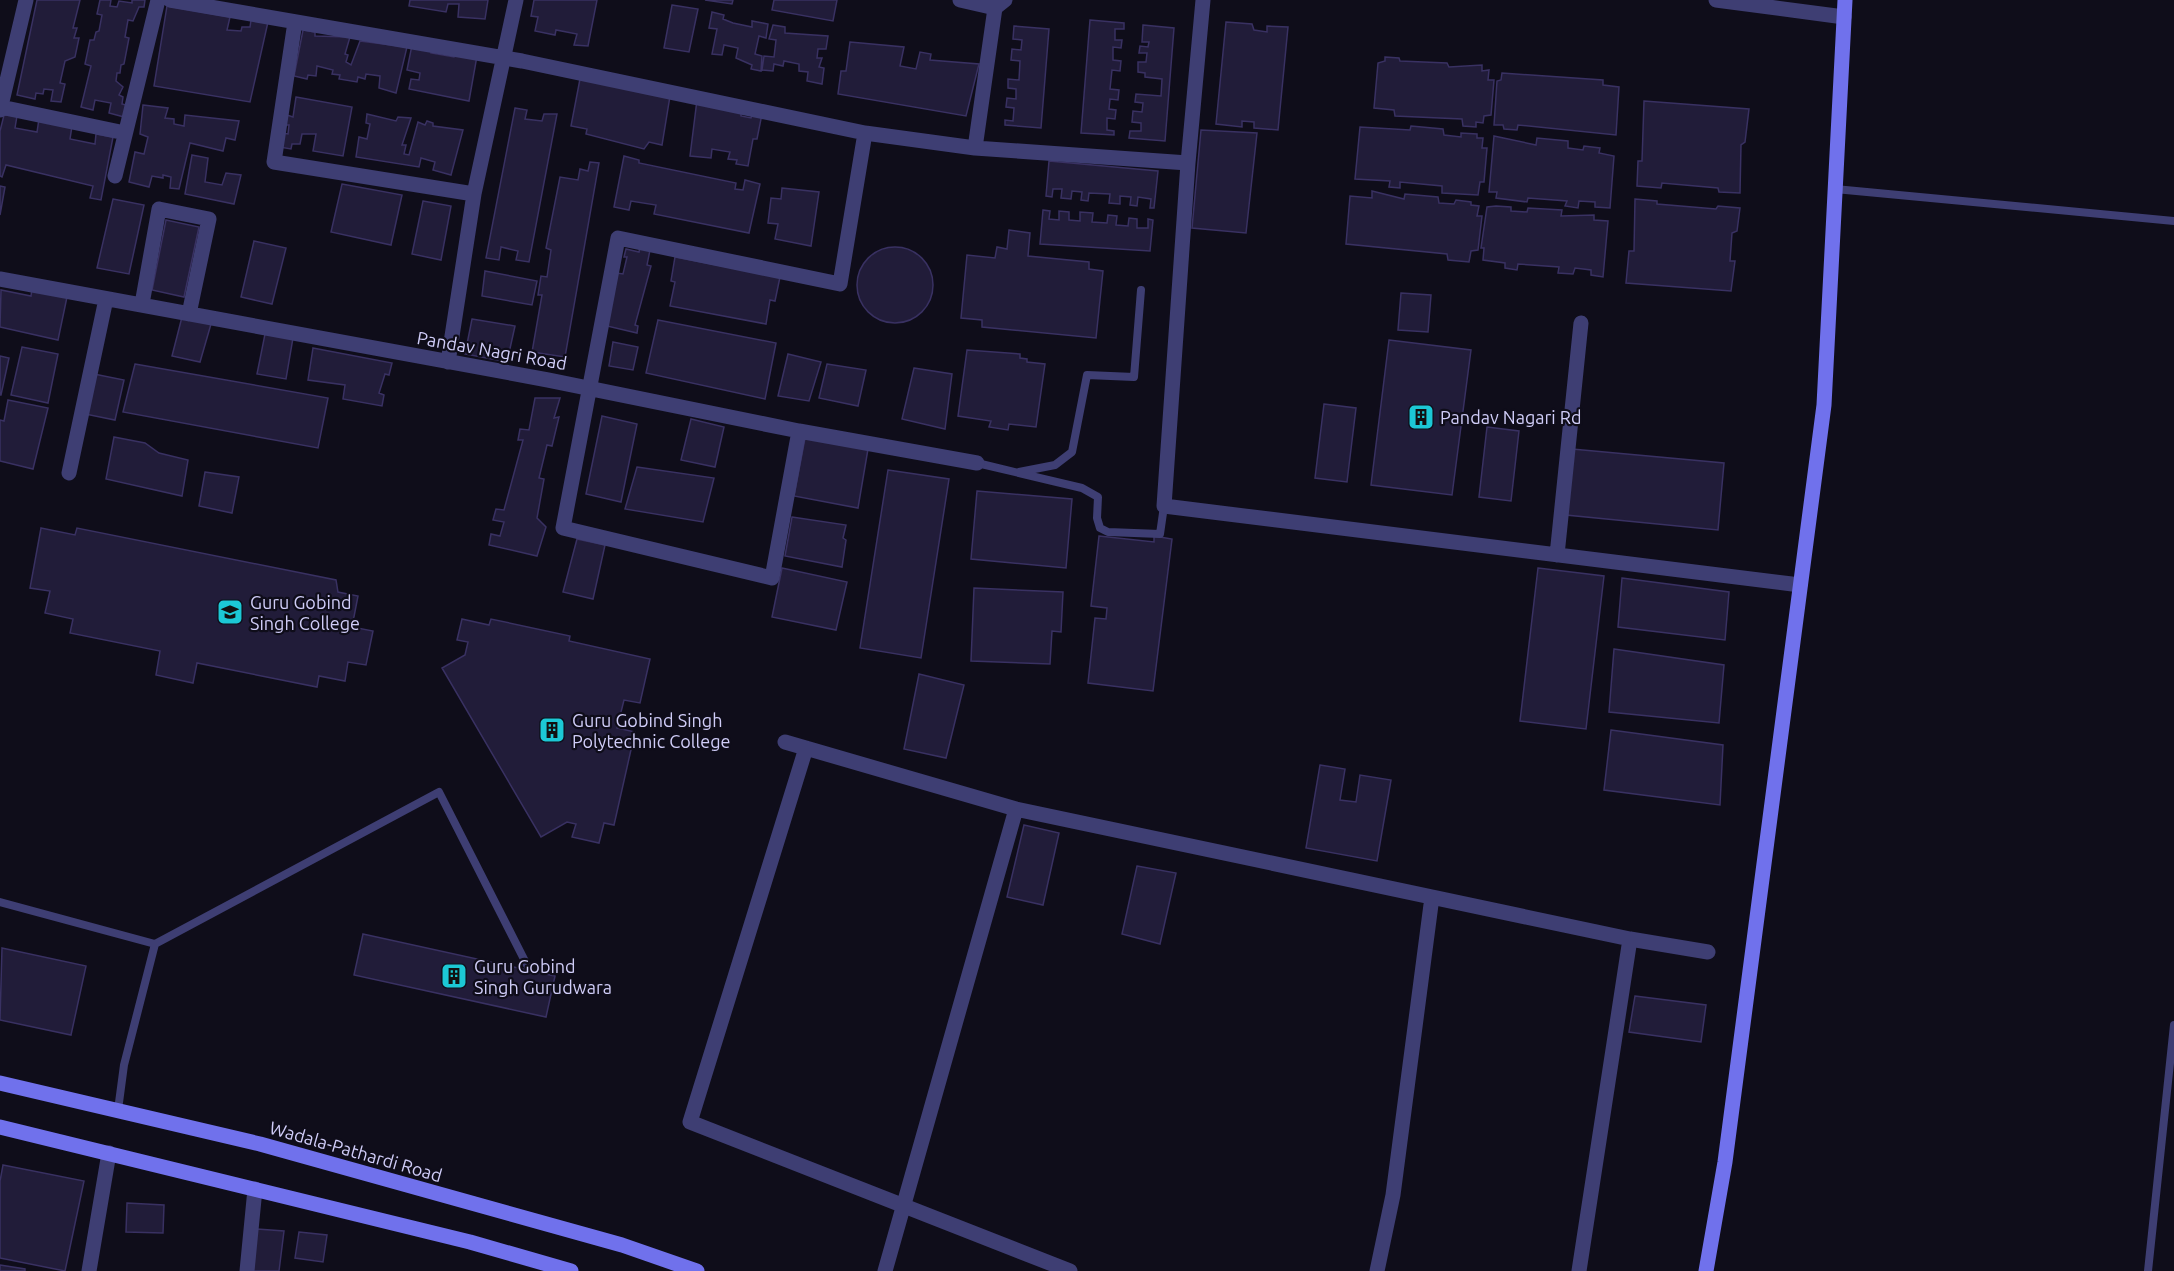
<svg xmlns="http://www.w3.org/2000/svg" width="2174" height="1271" font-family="Ubuntu,sans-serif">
	<rect width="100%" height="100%" fill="#0f0d1a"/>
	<!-- building -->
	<path fill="#211c39" stroke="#393162" stroke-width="1.5" d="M37,0H80L73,28H77L74,38H79L75,57L65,61L60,83L65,84L61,102L51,101L53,90L44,89L43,94L36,93L35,99L17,95Z
		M100,0H111L110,6L117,7L119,1L132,3V0H145L144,7H139L133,21L128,20L125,37L129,38L124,64L121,65L120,73H117L116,81L123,87L119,95L123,97L122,104L126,105L124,117L109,113L111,103L95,100L93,110L81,107L91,66L85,64L90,40H94L96,32L99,31L102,15L97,14Z
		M410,0H488L485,19L458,17L459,4H448L446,12L409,6Z
		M534,0H597L588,46L574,45L577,34L556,30L555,35L535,31L538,17L531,16Z
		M705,0H733L732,4Z
		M774,0H837L833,21L772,10Z
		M672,5L698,9L689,52L664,48Z
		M167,6L230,17L227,30L241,31L242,27H250L251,20L268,22L250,102L154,86Z
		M712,12L724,15L723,19L733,23L752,27V21L768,24L766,38L759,36L755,54L762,56L761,71L751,69L752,65L736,58L738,48L724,45L722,55L712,54L717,29L709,28Z
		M1090,20L1124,23V29H1115V40H1122L1121,48L1113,47V60L1121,61L1120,71L1112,70L1110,89L1119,90L1118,100L1110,99L1109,109L1116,110L1115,119L1107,118V130L1114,131V135L1081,133Z
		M1226,22L1252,24L1254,30L1267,32V26L1288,27L1278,130L1254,128V122L1242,121V127L1216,124Z
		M773,25L785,27V33L828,36L826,49H818L817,58H822L819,67L824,68L822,84L807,81L808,72L799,71V64L784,61L783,66L774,64L773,71L762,70L764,56L774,57L776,40L769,39Z
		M1143,25L1174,28L1165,141L1129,138L1130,131H1141V123L1132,122L1133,111L1142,112L1143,103L1135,102L1136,94L1161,96L1162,79L1145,77V73L1138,72V62H1146L1147,53H1139L1140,46L1148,47L1149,42H1142Z
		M1014,26L1049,29L1041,128L1005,125V120L1013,121L1014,108L1006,107L1007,98L1016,99V89L1008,88V79L1019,80L1020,61L1011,60L1012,49L1021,50L1022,40L1013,39Z
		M303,30L315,32V36L350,37L345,54L348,55L346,62L351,65L360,41L407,47L396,93L379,88L380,76L366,74L365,79L358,77L357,82L339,79L340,75L332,74L333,70L317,66L316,76L308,75L307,79L294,76Z
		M850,42L904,47L900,66L916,69L920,52L931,54L930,60L979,64L966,116L838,94L841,71H846Z
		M412,45L432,48L431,53L454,57L455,53L477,56L469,101L409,89L411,79L419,80L420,73L407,70Z
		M1385,57L1399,58L1400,61L1447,63L1449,67L1482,65V71L1489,70L1488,80H1494L1491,115L1484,116L1483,123L1476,122V127L1463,126L1462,119L1395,116L1394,110L1374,108L1378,63L1385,61Z
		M1502,73L1603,80V85L1619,87L1616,135L1518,125L1517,130L1504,129L1503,125H1494L1497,81L1501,80Z
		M580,79L670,96L662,145L649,142L644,149L586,134L587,129L571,126Z
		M296,97L352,107L343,156L313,151L316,134H302L300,144H292L291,149L279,147L282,133L288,134L289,125H285L287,115L293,117Z
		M697,100L741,110V116L751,118L753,113L762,114L757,139H753L748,166L736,164L737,160L728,159L730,152L712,149L711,158L690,156Z
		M1644,101L1749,109L1745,142L1741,145L1740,193L1719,192L1718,188L1662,183L1661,188L1637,186L1638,161H1642Z
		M143,105L168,108L165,118L174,119V124L184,126L185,115L239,121L235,140L226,138L223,151L190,143L179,189L170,188L171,177L163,175V178L152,176L149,187L129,182L135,152L144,154L148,137L140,134Z
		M515,108L527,110L525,119L542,121L544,114H557L529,262L516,260L518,251L501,247L499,260L486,258Z
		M367,114L396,121L398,117L411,118L402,145H406L404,154L409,155L418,122L425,125L427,121L433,123V126L463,130L451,175L433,170L435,162L421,158L419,167L356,157L359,137L367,139L370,124L366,123Z
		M4,115L17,116L15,128L37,132L39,119L72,126L70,139L95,144L96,134L113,137L101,200L90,198L93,186L6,165L2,177L0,176V131Z
		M1411,126L1443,129L1444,135L1461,137V133L1477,134V138H1483L1482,148H1487L1484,182H1480L1478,195L1442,193V186L1400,182V188L1389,187L1390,181L1355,179L1360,127L1410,130Z
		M1201,130L1257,133L1246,233L1192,228Z
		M1494,136L1536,145L1537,138L1568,141V148L1583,150L1584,146L1600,148L1599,153L1614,156L1610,208L1595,207V202L1579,201L1578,208L1565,206L1567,201L1528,198L1527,202L1496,198L1497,192H1489Z
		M192,155L208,158L205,182L222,185L226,173L241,175L234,204L185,194Z
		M624,156L639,160V163L736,183L735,189L743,190L745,180L760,184L749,233L654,214L656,205L631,201L629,210L614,207Z
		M1049,161L1158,171L1154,208H1150L1151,199L1138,197L1137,206L1130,205L1131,197L1120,196V204L1109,203L1110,194L1089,193L1088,201L1081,200L1082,192L1072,191L1071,199L1061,198L1062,189H1053L1052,197L1046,196Z
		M590,162L599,163L565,357L532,352L542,295H538L541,276L547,277L551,250L546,248L560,177L578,180L580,169L588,171Z
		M342,184L402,195L391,245L331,232Z
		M0,186L5,187L0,215Z
		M782,188L819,192L811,246L775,239L778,224L768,223L771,198L781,199Z
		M1372,191L1404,199L1405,194L1438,197L1439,203L1454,204L1456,200L1471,202V205L1479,206L1477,216H1482L1478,250L1471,251L1469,262L1448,260L1447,254L1346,244L1350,196L1372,198Z
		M113,199L144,205L129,274L97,268Z
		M1635,199L1657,201V204L1716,209L1718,206L1740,208L1737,231L1732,233L1730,261H1735L1731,291L1626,283L1629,251H1634Z
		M423,201L451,206L441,260L412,254Z
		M1496,206L1511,207V211L1527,212L1528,208L1562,210L1561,216L1594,215V220L1608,221L1603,277L1591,275V270L1575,268L1573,274L1558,273L1559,267L1518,264L1517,270L1505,268V263L1483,260L1484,248H1481L1487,207Z
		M1043,210L1050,211L1049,219L1059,220V211L1069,212V220L1080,221V212L1093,213L1092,222L1107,223L1108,215L1117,216L1116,225L1128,226L1129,218L1137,219V228H1148V219L1153,220L1150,251L1040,244Z
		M166,220L199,227L184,297L152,290Z
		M1009,230L1030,233L1028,256L1089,262V269L1103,271L1096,338L982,327V320L961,318L967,255L995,258L997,247L1007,249Z
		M254,241L286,248L272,304L241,297Z
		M857 285a38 38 0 1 1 76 0a38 38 0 1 1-76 0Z
		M640,247L650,250L647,265L651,266L635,325L638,326L637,333L607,326L617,273L623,274L627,257H624L626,249L639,252Z
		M675,257L780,277L775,301L770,300L766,324L670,306L675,282L671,281Z
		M485,271L537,281L532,305L482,296Z
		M32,289L67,297L58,340L0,327L1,290L31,296Z
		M1401,293L1431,295L1428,332L1398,330Z
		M182,317L211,324L200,362L172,356Z
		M472,319L515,326L507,362L465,354Z
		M658,320L776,343L765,399L646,373Z
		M265,334L293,338L286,379L257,374Z
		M1389,340L1471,350L1452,495L1371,485Z
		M613,342L638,347L633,370L609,366Z
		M22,347L58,354L48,403L11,395Z
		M313,348L392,363L389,375L385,374L379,393L384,395L382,406L343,399L345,385L308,380Z
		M967,350L1020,354V358L1027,359V362L1045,364L1036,427L1009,424L1008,430L989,427L991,421L958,416Z
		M788,354L821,362L809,401L778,396Z
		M0,356L9,358L1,395H0Z
		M135,364L328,398L318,448L123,412Z
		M827,364L866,370L858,406L819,398Z
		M914,368L952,374L945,429L902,419Z
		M94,374L124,380L115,420L85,414Z
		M535,398H560L554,418L559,417L552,446L547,445L539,478L544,479L537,518L546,527L537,556L489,545L491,534L500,536L504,522L493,520L496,509L504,510L523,440H518L520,429L529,430Z
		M8,400L48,408L33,469L0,461V420L4,421Z
		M1324,404L1356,408L1347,482L1315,478Z
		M602,416L637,424L621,502L586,494Z
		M691,419L724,427L715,467L681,460Z
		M1487,427L1519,431L1511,501L1479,497Z
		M114,437L145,443L159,453L188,460L182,496L106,479Z
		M805,438L868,449L858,508L794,496Z
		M1572,449L1724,463L1718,530L1566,515Z
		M637,467L714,478L703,522L625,509Z
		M888,470L949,479L921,658L860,648Z
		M205,472L239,477L232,513L199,506Z
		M977,491L1072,499L1066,568L971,559Z
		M792,517L846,525L843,538L846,540L842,567L785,556Z
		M41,528L75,535L77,528L336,580L338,592L358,596L352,627L373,631L366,665L348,662L345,681L319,676L317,687L197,663L193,683L156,675L160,651L70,633L73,619L45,613L50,591L30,588Z
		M1099,536L1154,542V536L1172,539L1153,691L1088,683L1095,618L1106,619L1107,608L1091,606Z
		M577,539L605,545L593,599L563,592Z
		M782,568L847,582L836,630L772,617Z
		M1538,568L1604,576L1586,729L1520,721Z
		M1622,578L1729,592L1725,640L1618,627Z
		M974,588L1063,592L1061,632L1052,631L1050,664L971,661Z
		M462,619L489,625L491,619L570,636L569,641L650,659L640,703L624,700L617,728L635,732L614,825L604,823L599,843L572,837L576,824L567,822L541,837L442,668L465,655L468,642L457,640Z
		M1614,649L1724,665L1719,723L1609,712Z
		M919,674L964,685L946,758L904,749Z
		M1611,730L1723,745L1720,805L1604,790Z
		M1320,765L1345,769L1340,800L1356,802L1360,775L1391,780L1377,861L1306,848Z
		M1024,825L1059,833L1043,905L1007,897Z
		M1137,866L1176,873L1160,944L1122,934Z
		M363,934L555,976L546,1017L354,975Z
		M2,948L86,966L71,1035L0,1020Z
		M1635,996L1706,1005L1701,1042L1629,1032Z
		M3,1165L84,1181L65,1271L0,1258V1181Z
		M127,1203L164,1205L163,1233L126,1232Z
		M257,1229L284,1231L279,1271H253Z
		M299,1232L327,1235L323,1262L295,1258Z
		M0,1265L25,1269V1271H0Z"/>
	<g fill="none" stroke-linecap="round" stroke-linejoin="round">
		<!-- lane -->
		<path stroke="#3e3e73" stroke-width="8" d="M1835,189L2174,221
			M977,463L1082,488L1098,497L1097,518L1100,528L1108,532L1160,534L1164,506
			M1019,472L1055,465L1072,452L1087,375L1134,377L1141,290
			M0,902L155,944
			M118,1110L124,1065L155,944L439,792L527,965
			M2148,1271L2174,1025"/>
		<!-- street -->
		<path stroke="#3e3e73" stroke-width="15" d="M170,0L522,61L865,133L975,148L1188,163
			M960,0L995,8
			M1203,0L1188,163L1164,506L1800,585
			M1716,0L1844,17
			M295,22L274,162L474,194
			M1,107L125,133
			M0,110L26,0
			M975,148L995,8L1005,0
			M115,176L158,0
			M0,279L548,380L799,431L977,463
			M142,304L159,209L209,219L189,314
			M448,362L474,194L516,0
			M799,431L772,578L563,528L618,238L840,284L865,133
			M69,473L106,299
			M1557,555L1581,323
			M785,742L1016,809L1630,939L1708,952
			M806,748L690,1122L1070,1271
			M89,1271L109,1153
			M247,1271L255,1189
			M885,1271L1016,809
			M1377,1271L1393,1195L1432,897
			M1579,1271L1630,939"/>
		<!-- secondary -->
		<path stroke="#7071ec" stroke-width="15" d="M0,1083L260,1144L622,1245L697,1271
			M0,1127L470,1242L571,1271
			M1706,1271L1725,1162L1824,405L1845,0"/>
	</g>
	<!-- icons -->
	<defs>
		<g id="building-square" transform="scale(1.35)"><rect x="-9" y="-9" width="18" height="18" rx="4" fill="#1cc8d5" stroke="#0f0d1a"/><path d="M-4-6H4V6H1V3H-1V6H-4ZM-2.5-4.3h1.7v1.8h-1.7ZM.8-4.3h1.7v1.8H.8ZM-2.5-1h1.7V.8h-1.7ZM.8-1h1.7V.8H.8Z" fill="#111"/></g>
		<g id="university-square" transform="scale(1.35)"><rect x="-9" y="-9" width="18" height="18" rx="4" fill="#1cc8d5" stroke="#0f0d1a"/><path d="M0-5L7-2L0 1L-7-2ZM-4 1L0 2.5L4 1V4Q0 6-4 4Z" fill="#111"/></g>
	</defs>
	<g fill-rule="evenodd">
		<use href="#building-square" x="1421" y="417"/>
		<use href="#university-square" x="230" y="612"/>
		<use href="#building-square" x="552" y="730"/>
		<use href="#building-square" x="454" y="976"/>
	</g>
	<g text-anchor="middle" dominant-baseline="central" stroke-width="4.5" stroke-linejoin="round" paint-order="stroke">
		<!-- street labels -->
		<g font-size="18" fill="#d0cdf8" stroke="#0f0d1a">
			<text transform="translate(492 350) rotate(10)">Pandav Nagri Road</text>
			<text transform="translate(356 1151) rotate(16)">Wadala-Pathardi Road</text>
		</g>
		<!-- poi labels -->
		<g font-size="18" fill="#d0cdf8" stroke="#0f0d1a" text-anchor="start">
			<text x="1440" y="417">Pandav Nagari Rd</text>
			<text x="250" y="602">Guru Gobind<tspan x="250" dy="21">Singh College</tspan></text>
			<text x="572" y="720">Guru Gobind Singh<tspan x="572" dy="21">Polytechnic College</tspan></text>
			<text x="474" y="966">Guru Gobind<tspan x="474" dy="21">Singh Gurudwara</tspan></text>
		</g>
	</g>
</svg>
